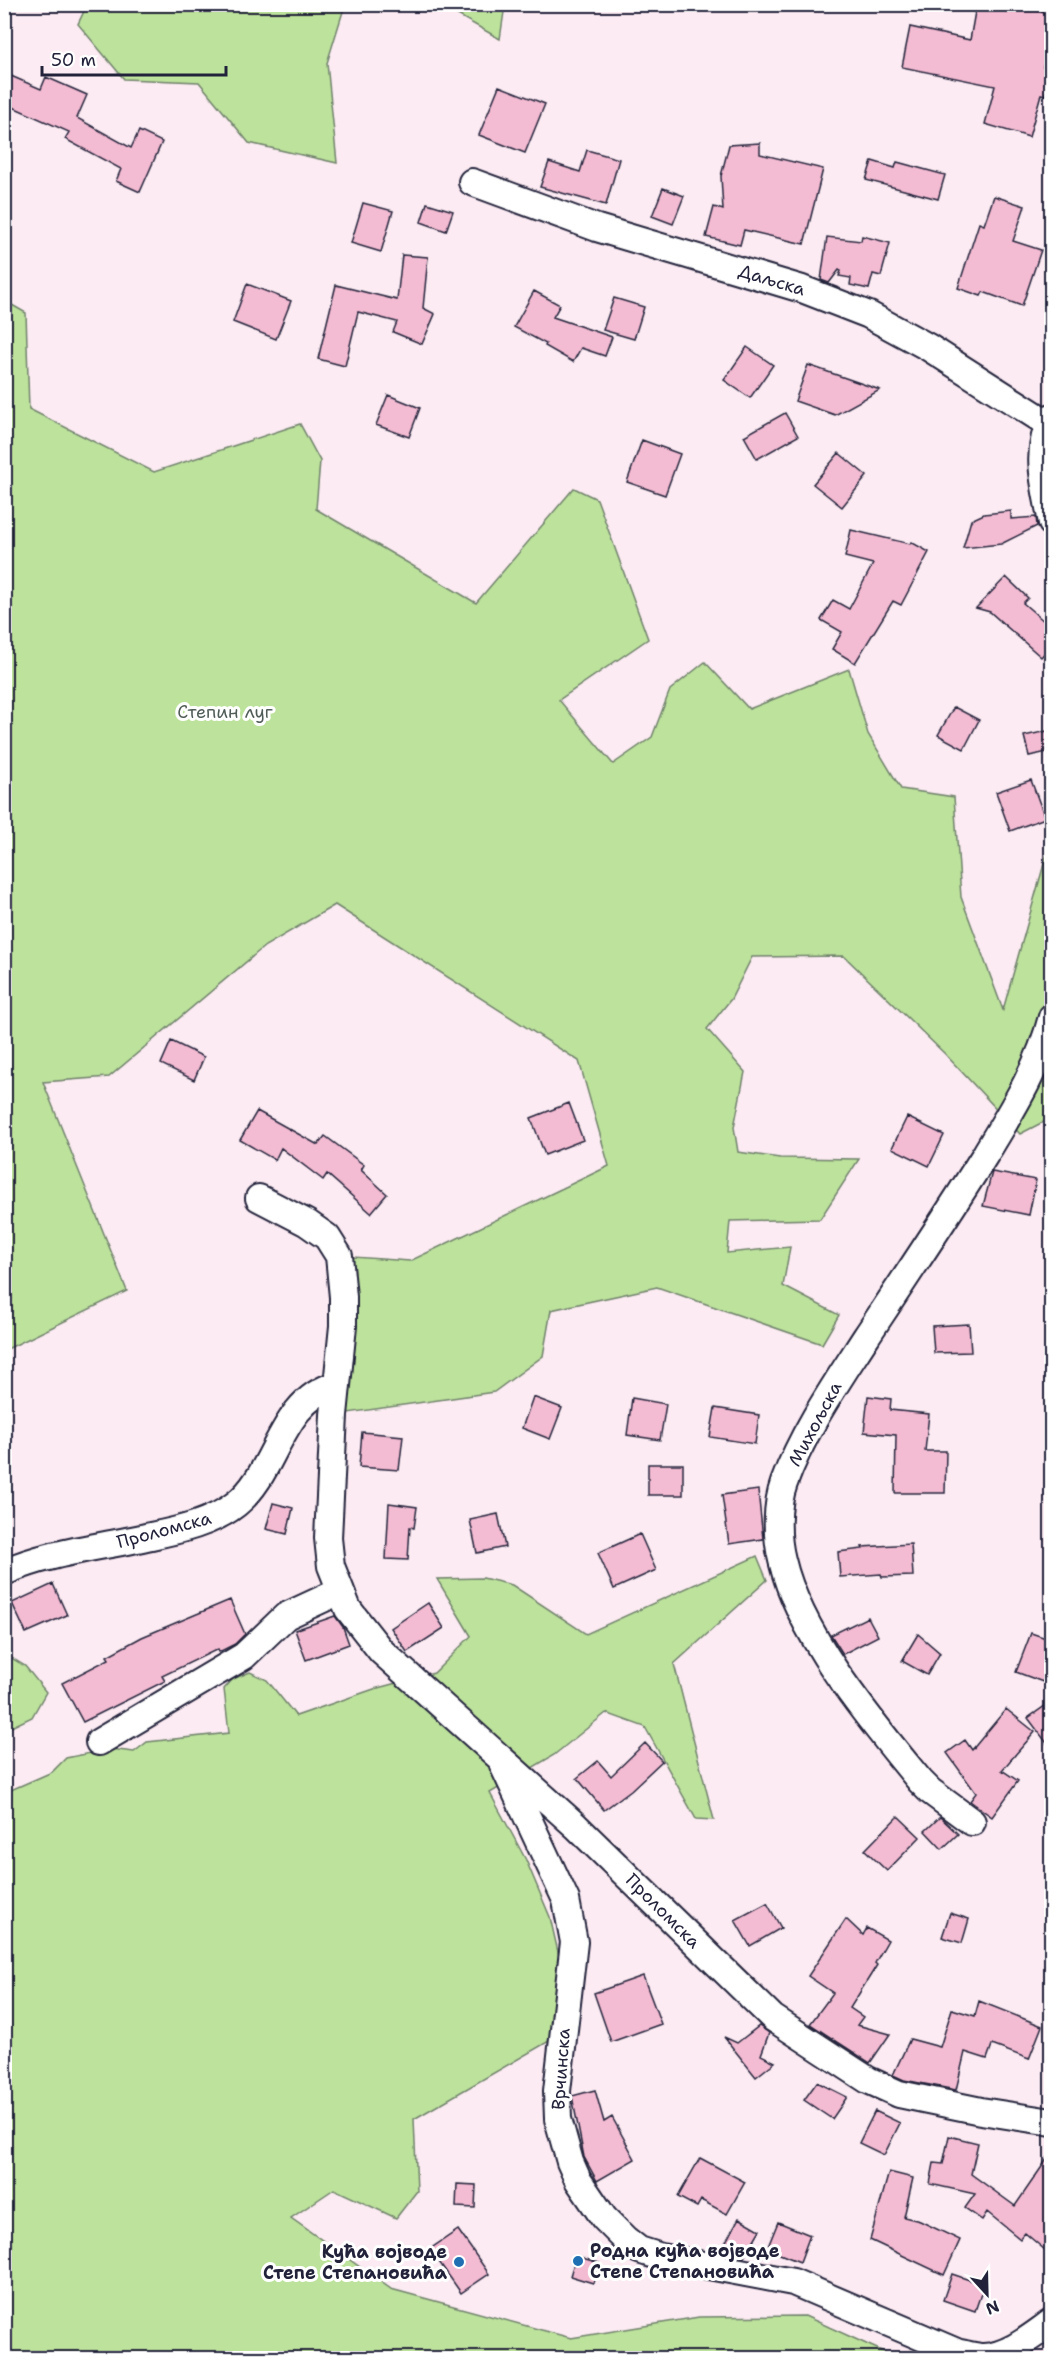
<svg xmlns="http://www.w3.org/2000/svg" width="1056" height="2363" font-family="'Shantell Sans',sans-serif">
	<rect width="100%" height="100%" fill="#fcebf2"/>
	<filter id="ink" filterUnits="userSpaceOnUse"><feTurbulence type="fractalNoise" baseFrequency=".0167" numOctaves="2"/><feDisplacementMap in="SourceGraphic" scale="12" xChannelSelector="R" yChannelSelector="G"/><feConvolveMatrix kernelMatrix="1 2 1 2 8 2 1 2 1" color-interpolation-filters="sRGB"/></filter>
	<g filter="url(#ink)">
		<!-- green -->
		<path fill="#bde29c" stroke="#70826c" stroke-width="1.5" d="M87,5H345L327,63L337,163L249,143L199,82L124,79L78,24Z
			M440,5H505L500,39Z
			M5,301L26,313L29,409L154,472L300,424L320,461L316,509L476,603L574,488L597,499L648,639L559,700L613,764L652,737L670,690L705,662L749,709L849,669L868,734L901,789L954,797L961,897L1003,1010L1051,839V1118L1020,1134L945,1054L844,956L752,957L731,999L707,1029L745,1072L734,1127L738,1152L780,1158L859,1159L820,1219L730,1221L727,1253L790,1247L783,1286L839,1315L822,1344L657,1287L551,1310L543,1356L494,1392L334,1415L339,1256L410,1261L609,1166L579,1061L335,905L265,946L109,1077L43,1082L127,1291L5,1350Z
			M757,1556L767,1580L674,1664L714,1820L696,1819L645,1727L606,1713L554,1755L490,1793L526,1860L550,1917L568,1996L563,2033L414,2119L417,2191L396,2218L334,2189L291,2218L391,2289L571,2338L699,2317L805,2316L897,2358H5L4,1793L52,1772L66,1758L110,1749L134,1752L147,1742L229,1733L224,1689L233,1679L250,1672L267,1680L296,1716L374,1689L434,1673L471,1636L437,1579L483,1578L512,1585L586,1634Z
			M5,1654L25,1666L46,1692L32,1717L5,1730Z"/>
		<!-- building -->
		<path fill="#f4bcd2" stroke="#22223b" stroke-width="1.5" d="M1010,4L1052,14V29L1043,67L1051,69L1045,95L1041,94L1029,137L985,124L995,86L902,67L910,27L970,40L976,6L1008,12Z
			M11,76L41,89L46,77L87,95L77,118L131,148L139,131L162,142L140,192L116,181L121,169L65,139L69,132L4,103V91Z
			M499,86L545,104L525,153L479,135Z
			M760,143V154L823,169L804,244L744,230L740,245L706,237L714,207L723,210L721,176L729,145Z
			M587,150L619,159L606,205L540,187L549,162L580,172Z
			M872,161L895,168L897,162L945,175L938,199L866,180Z
			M663,188L684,196L673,224L652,216Z
			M994,196L1025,206L1013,241L1041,250L1022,306L983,292L981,296L958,288L979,223L984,225Z
			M363,203L393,211L381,252L351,243Z
			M427,203L453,211L446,231L421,222Z
			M862,236L890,243L881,276L873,274L869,289L850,285L851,278L839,276L841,271L839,270L829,283L821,280L827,237L861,241Z
			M402,255L428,257L423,308L435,314L422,344L393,332L397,322L358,312L345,366L318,359L336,285L397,300Z
			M247,284L291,301L276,339L233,322Z
			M534,291L560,305L553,317L612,337L605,356L581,348L573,362L545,346L546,344L514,327Z
			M614,298L644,307L634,339L603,330Z
			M747,347L773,365L750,398L724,380Z
			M808,365L880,390L835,415L795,401Z
			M388,395L420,408L409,437L376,425Z
			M785,413L798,436L757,459L744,436Z
			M642,440L680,454L665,495L627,482Z
			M839,453L867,476L842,507L813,484Z
			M1011,511V519L1036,517L1037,526L1001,544L963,548L971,520L984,514Z
			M851,530L910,544L911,542L929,552L901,605L893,601L855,663L832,649L842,632L821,620L833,600L849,609L873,564L845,557Z
			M1006,577L1028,598L1023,603L1052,628V645L1041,657L990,612L976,608Z
			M954,707L979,720L964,749L938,735Z
			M1052,730V751L1029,756L1024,736Z
			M1031,780L1045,818L1010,831L996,792Z
			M171,1041L204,1057L194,1080L161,1064Z
			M569,1103L583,1140L545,1155L531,1118Z
			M257,1111L318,1145L325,1136L364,1165L361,1170L387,1194L371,1213L327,1174L323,1180L281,1148L275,1160L240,1140Z
			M907,1117L944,1135L929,1166L892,1148Z
			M992,1172L1036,1180L1029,1215L983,1206Z
			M969,1324L971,1352L934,1353L932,1326Z
			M868,1396L891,1399L890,1410L929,1414L925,1451H946L945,1493H895L896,1435L864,1432Z
			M533,1397L562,1408L550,1439L522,1428Z
			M632,1398L666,1404L660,1440L627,1435Z
			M715,1408L759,1415L755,1444L710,1437Z
			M362,1432L403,1436L399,1470L359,1467Z
			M648,1464H683V1495H648Z
			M758,1490L763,1539L729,1544L722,1495Z
			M273,1503L293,1508L287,1534L266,1529Z
			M389,1503L417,1507L414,1528L410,1527L408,1560L386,1559Z
			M498,1514L505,1547L477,1553L470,1520Z
			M640,1534L656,1570L614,1589L598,1553Z
			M911,1544L913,1576L882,1577L881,1574L840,1577L838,1552L863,1549L862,1547Z
			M53,1584L67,1615L26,1633L12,1603Z
			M230,1600L245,1634L235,1644L219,1652L218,1649L162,1676L165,1681L83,1722L62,1683L109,1659L107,1656L142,1637Z
			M428,1603L444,1628L407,1652L391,1628Z
			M335,1616L343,1627L349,1644L306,1660L295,1630Z
			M868,1617L878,1636L843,1654L831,1635Z
			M1031,1633L1052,1640V1660L1043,1682L1016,1672Z
			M918,1634L940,1653L927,1675L902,1661Z
			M1052,1701V1750L1028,1718Z
			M1006,1709L1035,1732L1002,1770L1018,1781L992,1817L970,1801L976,1793L947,1753L965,1740L972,1750Z
			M645,1743L662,1761L631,1790L604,1810L577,1778L598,1761L611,1776Z
			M898,1816L920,1837L887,1871L865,1850Z
			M940,1817L958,1834L942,1849L925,1831Z
			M767,1903L781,1928L750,1946L735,1920Z
			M950,1913L969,1919L962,1943L942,1937Z
			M846,1919L863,1935L867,1928L888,1940L875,1963L877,1965L850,2008L863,2017L857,2025L890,2034L870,2063L810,2024L833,1993L808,1976Z
			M643,1976L661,2024L611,2042L594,1993Z
			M979,2001L1042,2026L1029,2059L992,2045L987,2059L965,2052L956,2090L904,2080L893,2075L910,2039L940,2047L952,2009L975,2016Z
			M759,2026L769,2033L761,2055L775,2062L756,2077L724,2037L737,2043Z
			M817,2082L847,2097L832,2119L804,2100Z
			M595,2090L604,2122L612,2117L635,2159L597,2181L584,2157L572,2096Z
			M875,2111L900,2123L884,2155L859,2143Z
			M949,2136L978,2143L971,2174L1015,2206L1052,2152V2256L1025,2233L1020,2239L987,2212L982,2220L965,2208L975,2194L930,2184L934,2163L943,2164Z
			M700,2158L745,2182L727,2214L701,2200L697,2207L678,2197Z
			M889,2172L913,2178L904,2217L920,2221L960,2240L944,2275L870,2240Z
			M457,2184L476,2185L475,2208L456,2207Z
			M739,2218L760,2230L744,2257L724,2245Z
			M778,2222L810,2235L800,2262L767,2249Z
			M458,2230L489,2274L461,2293L430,2249Z
			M576,2256L599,2263L593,2283L570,2276Z
			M952,2274L984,2285L975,2311L943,2300Z"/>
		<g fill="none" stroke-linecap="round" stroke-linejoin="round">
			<!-- minor casing -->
			<g stroke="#22223b" stroke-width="30">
				<path id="minor" d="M472,182L597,228L802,289L869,315L928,347L1052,426
					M1052,417C1034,454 1045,484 1052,523
					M259,1198L307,1223L327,1237L339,1256L343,1297V1326L334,1415L328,1538L331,1566L348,1609L381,1651L576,1826L773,2018L868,2080L899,2094L981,2111L1052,2122
					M4,1572C50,1552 102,1547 151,1536C180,1530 212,1523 236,1504C278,1471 278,1402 336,1385
					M99,1742L244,1656L286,1616L340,1591
					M503,1765L566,1900L574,1942L557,2091L558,2119L570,2162L578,2180L604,2218L625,2239L639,2250L661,2257L793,2282L959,2353C967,2354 976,2357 983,2357C1009,2356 1032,2336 1052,2322
					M972,1822L930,1791L920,1781C871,1721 800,1637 782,1560C776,1537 776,1505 784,1483C802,1433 837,1382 866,1337C906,1277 947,1216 985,1155C1012,1110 1039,1068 1052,1017"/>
			</g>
			<!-- minor -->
			<use href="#minor" stroke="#fff" stroke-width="26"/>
		</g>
	</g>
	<!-- markers -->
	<g fill="#1f6fb2" stroke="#fff" stroke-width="2">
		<circle cx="578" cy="2261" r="6"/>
		<circle cx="459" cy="2262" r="6"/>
	</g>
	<g text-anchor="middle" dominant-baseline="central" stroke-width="6" stroke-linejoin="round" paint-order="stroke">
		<!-- street labels -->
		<g font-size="18" fill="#22223b" stroke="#fff">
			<text transform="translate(772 280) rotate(17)">Даљска</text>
			<text transform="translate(815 1424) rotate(-62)">Михољска</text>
			<text transform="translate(164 1530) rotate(-15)">Проломска</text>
			<text transform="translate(663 1911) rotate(45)">Проломска</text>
			<text transform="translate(561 2069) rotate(-86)">Врчинска</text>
		</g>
		<!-- park labels -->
		<g font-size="18" fill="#505c58" stroke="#fff">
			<text x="225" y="712">Степин луг</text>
		</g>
		<!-- poi labels -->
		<g font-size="18" font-weight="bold" fill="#22223b" stroke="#fff" text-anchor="start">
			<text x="590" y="2251">Родна кућа војводе<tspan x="590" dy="21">Степе Степановића</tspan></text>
			<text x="447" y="2252" text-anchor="end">Кућа војводе<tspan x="447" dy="21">Степе Степановића</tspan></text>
		</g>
	</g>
	<!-- margin -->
	<rect width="1056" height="2363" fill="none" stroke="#fff" stroke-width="24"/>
	<rect x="12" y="12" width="1032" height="2339" fill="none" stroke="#22223b" stroke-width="2" filter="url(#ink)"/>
	<!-- north arrow -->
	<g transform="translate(987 2294) rotate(158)" stroke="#ffffff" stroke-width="4.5" paint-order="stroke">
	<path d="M0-4.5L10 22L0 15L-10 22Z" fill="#22223b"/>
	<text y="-9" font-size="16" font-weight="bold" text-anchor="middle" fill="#22223b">N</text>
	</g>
	<!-- scale -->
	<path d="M42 66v9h184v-9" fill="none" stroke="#22223b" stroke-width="3"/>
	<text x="51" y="66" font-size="18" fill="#22223b" stroke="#ffffff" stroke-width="4.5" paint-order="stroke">50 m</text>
</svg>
